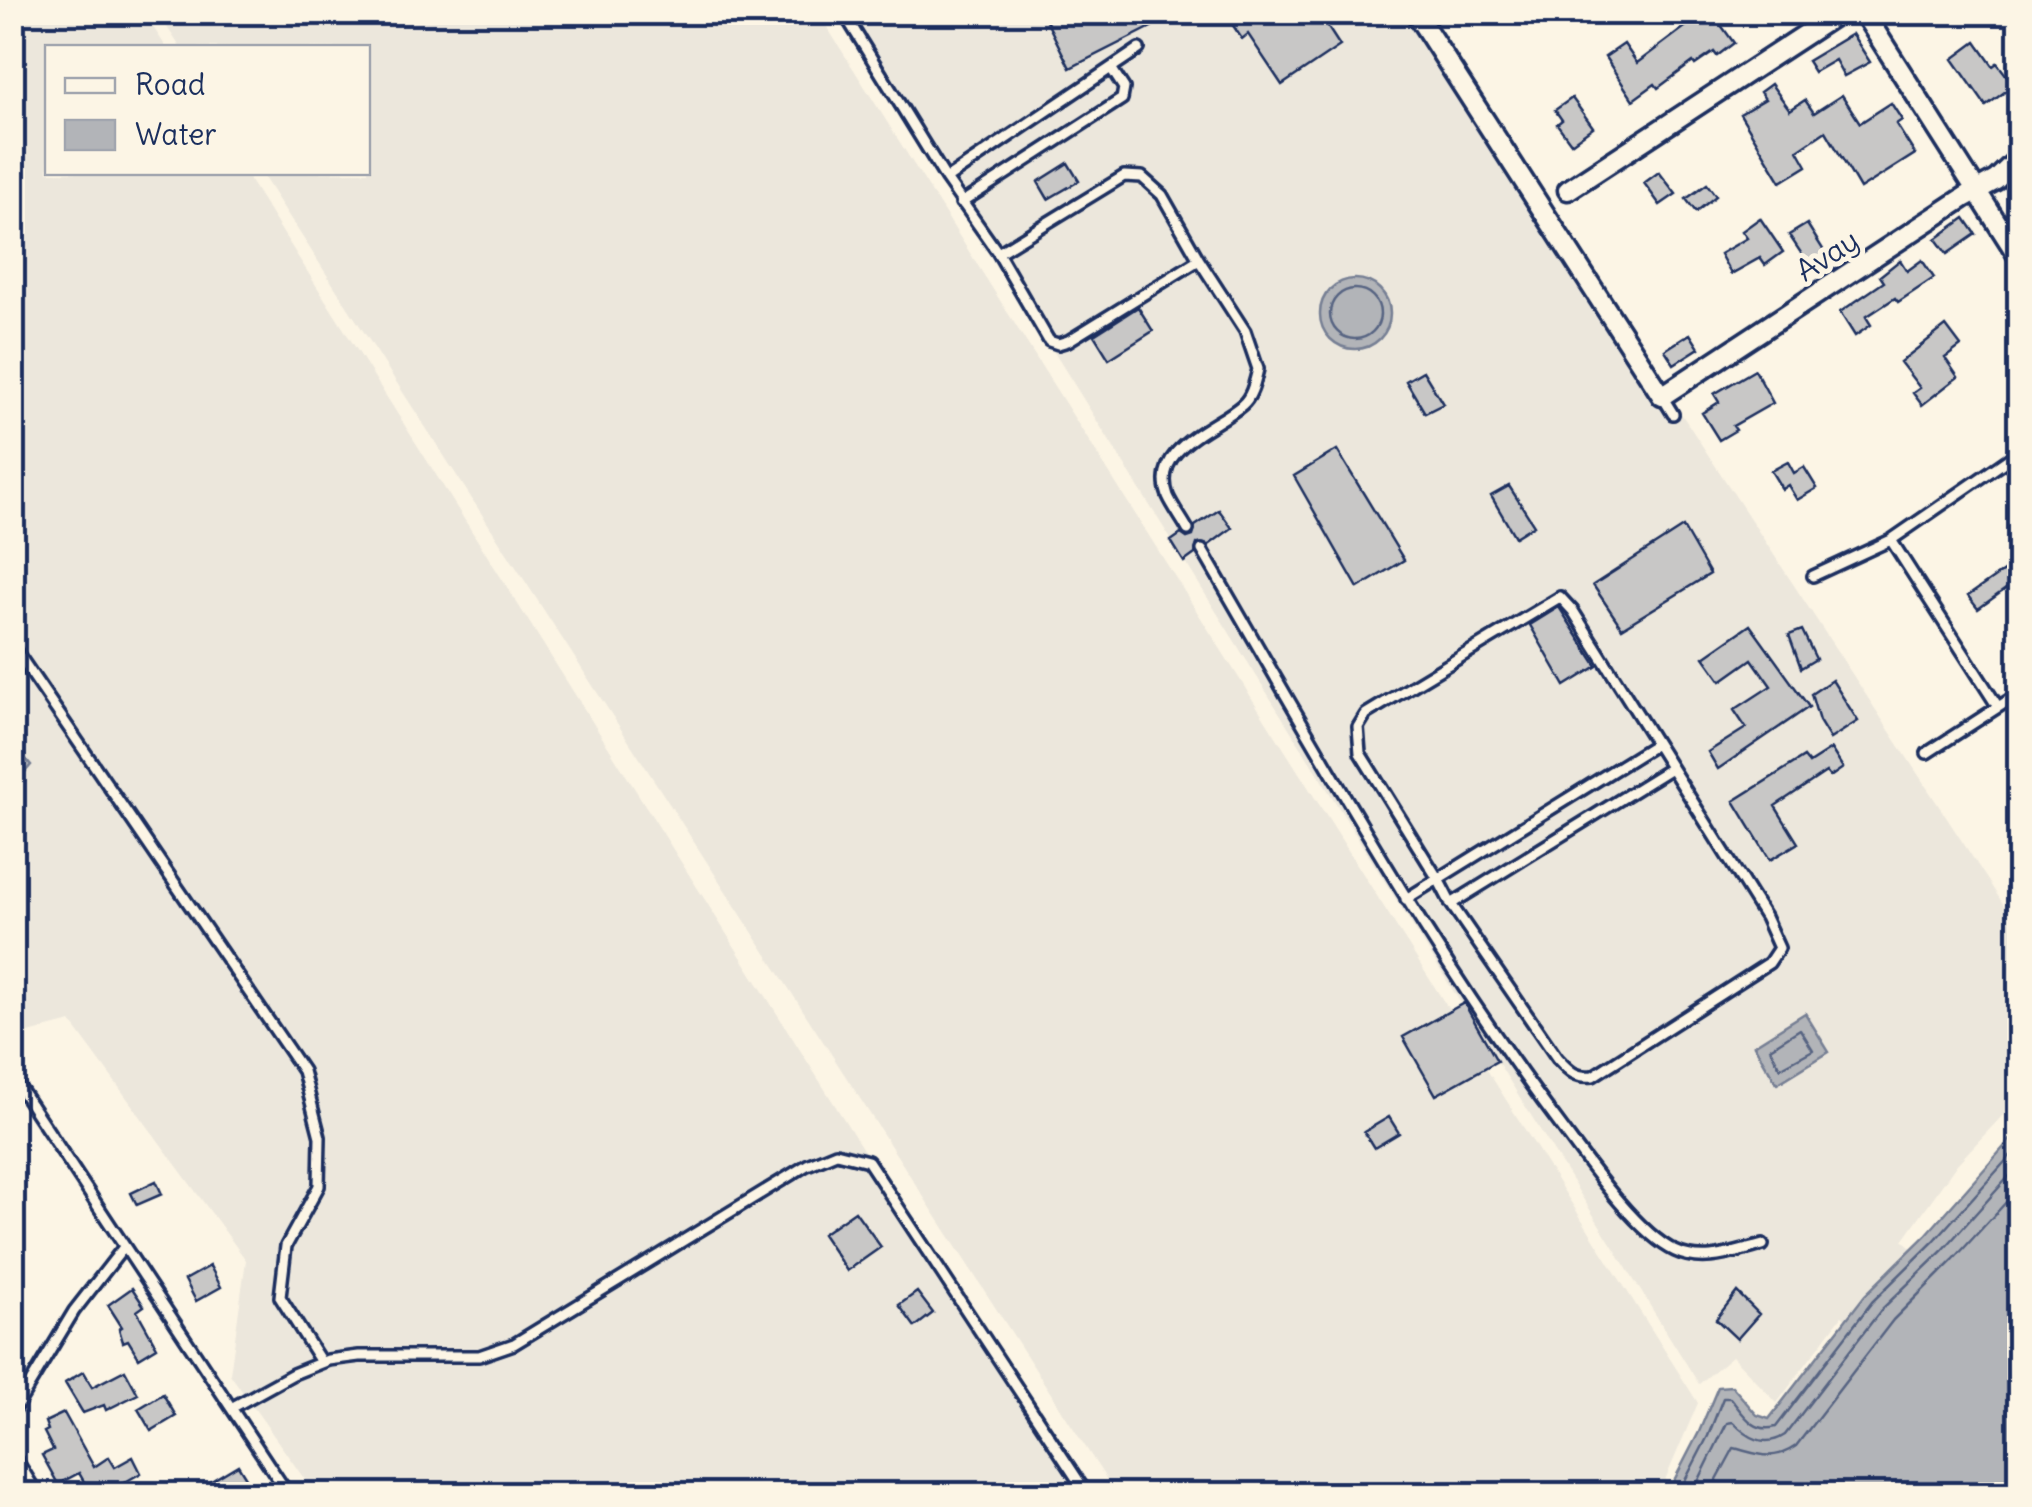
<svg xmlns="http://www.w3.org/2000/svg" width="2032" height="1507" font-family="Delius,sans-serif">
	<rect width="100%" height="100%" fill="#fcf5e5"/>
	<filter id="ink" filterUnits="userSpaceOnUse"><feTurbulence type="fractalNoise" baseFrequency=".01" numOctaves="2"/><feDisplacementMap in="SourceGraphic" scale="20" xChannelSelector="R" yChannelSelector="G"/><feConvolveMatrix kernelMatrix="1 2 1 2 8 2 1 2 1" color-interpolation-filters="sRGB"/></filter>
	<g filter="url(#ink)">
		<!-- built -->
		<path fill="#ece7dc" d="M13,13H144L166,47L48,48V172L245,173L1081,1494H315L230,1374L246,1260L71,1022L13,1037Z
			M158,13H818L1698,1403L1659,1494H1116L261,173L368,172V48L180,47Z
			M842,13H1418L2019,928V1098L1957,1164L1903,1240L1990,1318L1924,1389L1842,1316L1777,1403L1732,1356L1699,1384Z"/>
		<!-- water -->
		<path fill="#b2b4b8" stroke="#767f94" stroke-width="2.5" d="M1320 314a35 35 0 1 1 70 0a35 35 0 1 1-70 0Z
			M13,744L31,765L13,786Z
			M1805,1013L1829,1052L1777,1084L1754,1045Z
			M2019,1130V1494H1667L1699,1432L1718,1387L1732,1386L1757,1415L1769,1419L1865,1295L1926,1235Z"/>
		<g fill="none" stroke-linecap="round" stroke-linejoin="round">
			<!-- shore -->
			<path stroke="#576482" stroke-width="2.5" d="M1330 314a25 25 0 1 1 50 0a25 25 0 1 1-50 0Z
				M1800,1029L1813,1050L1780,1068L1770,1048Z
				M1678,1494L1708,1436L1723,1398H1730C1743,1413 1753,1434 1776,1427L1872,1302L1934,1241L2020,1145
				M1692,1494L1727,1423L1733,1422C1748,1438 1765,1448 1785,1435L1881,1310L1943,1250L2020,1164
				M1709,1494L1734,1448C1758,1454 1773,1462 1796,1446L1893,1320L1953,1260L2020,1187"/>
		</g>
		<!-- building -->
		<path fill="#c8c7c6" stroke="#1b2f5e" stroke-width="2.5" d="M1042,12H1181L1070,68Z
			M1224,12H1318L1340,46L1282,85L1248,34L1242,39Z
			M1705,12H1738L1721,25L1734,43L1717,56L1714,52L1695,65L1693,62L1658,88L1655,84L1633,100L1605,57L1624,44L1637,63Z
			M1852,34L1870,62L1844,76L1835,60L1814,72L1807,61Z
			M1976,42L1993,66L1997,63L2014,85L1986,106L1953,59Z
			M1771,84L1790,110L1805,100L1814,113L1842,95L1860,123L1891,103L1902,120L1896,124L1915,154L1860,189L1826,131L1798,150L1807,166L1781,182L1740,114L1765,99L1760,92Z
			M1572,98L1593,127L1571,143L1557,124L1562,120L1555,110Z
			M1068,163L1079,181L1048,199L1038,182Z
			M1659,172L1676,194L1660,205L1644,183Z
			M1707,184L1716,196L1696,212L1686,199Z
			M1760,218L1783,252L1765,265L1760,258L1731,274L1720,254L1747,238L1742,231Z
			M1965,218L1976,234L1947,254L1936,239Z
			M1807,224L1826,254L1809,265L1789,235Z
			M1900,260L1907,271L1922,260L1934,278L1898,302L1895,298L1866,317L1871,325L1855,336L1840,312L1884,282L1880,276Z
			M1138,307L1153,331L1109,359L1094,335Z
			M1946,326L1961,346L1945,358L1958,377L1922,405L1913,393L1920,388L1900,362Z
			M1690,334L1699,348L1674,364L1665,350Z
			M1755,370L1773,403L1733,426L1736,430L1719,440L1702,413L1719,402L1714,394Z
			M1423,371L1443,404L1425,413L1406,381Z
			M1337,450L1404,560L1358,588L1294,476Z
			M1788,462L1794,473L1804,467L1817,488L1797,500L1788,485L1782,489L1771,471Z
			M1509,486L1534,525L1515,537L1491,496Z
			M1219,510L1232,528L1209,545L1197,544L1195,554L1184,562L1171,541L1181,534L1187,538L1193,536L1195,526Z
			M1683,527L1710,574L1622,628L1593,585Z
			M2005,570L2014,583L1978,609L1968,596Z
			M1559,607L1597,666L1565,686L1530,625Z
			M1750,625L1809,707L1718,769L1708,752L1746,728L1734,710L1771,686L1752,659L1721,681L1704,657Z
			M1802,630L1816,659L1801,668L1789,635Z
			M1832,680L1858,721L1830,739L1819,721L1811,694Z
			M1831,749L1843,768L1830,777L1826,772L1775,806L1798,843L1770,860L1734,801L1804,757L1809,763Z
			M1464,1003L1497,1061L1436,1095L1403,1037Z
			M1389,1117L1399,1133L1374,1148L1364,1132Z
			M156,1181L162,1194L137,1205L131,1193Z
			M855,1211L881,1247L847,1271L822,1234Z
			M210,1266L221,1287L196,1301L185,1280Z
			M132,1288L144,1306L137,1311L157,1347L139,1358L128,1340L123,1342L119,1329L122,1327L108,1305Z
			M917,1292L933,1313L915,1327L899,1305Z
			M1737,1292L1759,1314L1737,1339L1716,1319Z
			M125,1370L138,1394L106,1410L104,1405L83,1413L65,1383L83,1372L92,1387Z
			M163,1394L176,1416L151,1431L138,1409Z
			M64,1413L94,1467L109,1457L115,1467L133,1457L141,1473L104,1494H91L79,1473L58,1484L42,1455L53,1450L44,1432L48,1430L45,1422Z
			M238,1465L256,1494H215L208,1483Z"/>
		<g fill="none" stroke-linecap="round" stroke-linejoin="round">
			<!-- service casing -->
			<g stroke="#1b2f5e" stroke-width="16">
				<path id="service" d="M843,12L946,179L998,253L1049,341L1058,344L1068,341L1199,260L1245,331L1258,369C1255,381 1252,397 1242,405C1216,428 1150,448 1168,496C1173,507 1182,519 1188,530
					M946,179L1139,49
					M961,203L1122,99L1124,88L1111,68
					M998,253L1124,176L1142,177L1162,195L1199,260
					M1662,396L1673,414
					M1891,540L1998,707
					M1202,550C1316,746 1426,947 1563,1129C1588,1163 1637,1233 1675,1251C1704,1265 1734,1252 1763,1245
					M1813,576L1891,540L2020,451
					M12,645L303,1071L320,1137L319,1186L286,1246L280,1297L321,1362
					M1927,753L2020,693
					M1406,899L1438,879L1360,753L1358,727L1366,714L1560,597L1573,611L1765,917L1779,948L1769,963L1593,1076C1575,1078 1569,1071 1557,1058L1451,904L1438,879L1656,744
					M1451,904L1671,768
					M12,1076L288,1494
					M233,1407L293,1374L328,1360L359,1356H479L514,1344L807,1165L836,1153L868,1161L1087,1494
					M12,1414L74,1311L124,1247"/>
			</g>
			<!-- minor casing -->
			<g stroke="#1b2f5e" stroke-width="25">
				<path id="minor" d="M1415,12L1662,396L1965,197L1996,180L2020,157
					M1863,12L2020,259
					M1568,190L1840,12
					M12,1461L32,1494"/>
			</g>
			<!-- service -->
			<use href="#service" stroke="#fcf5e5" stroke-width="9"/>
			<!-- minor -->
			<use href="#minor" stroke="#fcf5e5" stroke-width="18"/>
		</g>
	</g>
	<g text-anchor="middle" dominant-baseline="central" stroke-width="10" stroke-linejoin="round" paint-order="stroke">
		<!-- street labels -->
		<g font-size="30" fill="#1b2f5e" stroke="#fcf5e5">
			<text transform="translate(1827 255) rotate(-33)">Avay</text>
		</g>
	</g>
	<!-- margin -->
	<rect width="2032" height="1507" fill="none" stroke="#fcf5e5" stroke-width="50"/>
	<rect x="25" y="25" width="1982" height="1457" fill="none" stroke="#1b2f5e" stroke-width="4" filter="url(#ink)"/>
	<!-- legend -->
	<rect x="45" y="45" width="325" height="130" fill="#fcf5e5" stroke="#a2a6af" stroke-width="2.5"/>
	<rect x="65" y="78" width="50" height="15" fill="#fcf5e5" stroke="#a2a6af" stroke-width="2.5"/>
	<text x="135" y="95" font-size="30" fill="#1b2f5e">Road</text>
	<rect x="65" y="120" width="50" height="30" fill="#b2b4b8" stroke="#a2a6af" stroke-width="2.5"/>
	<text x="135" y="145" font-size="30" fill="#1b2f5e">Water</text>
</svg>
